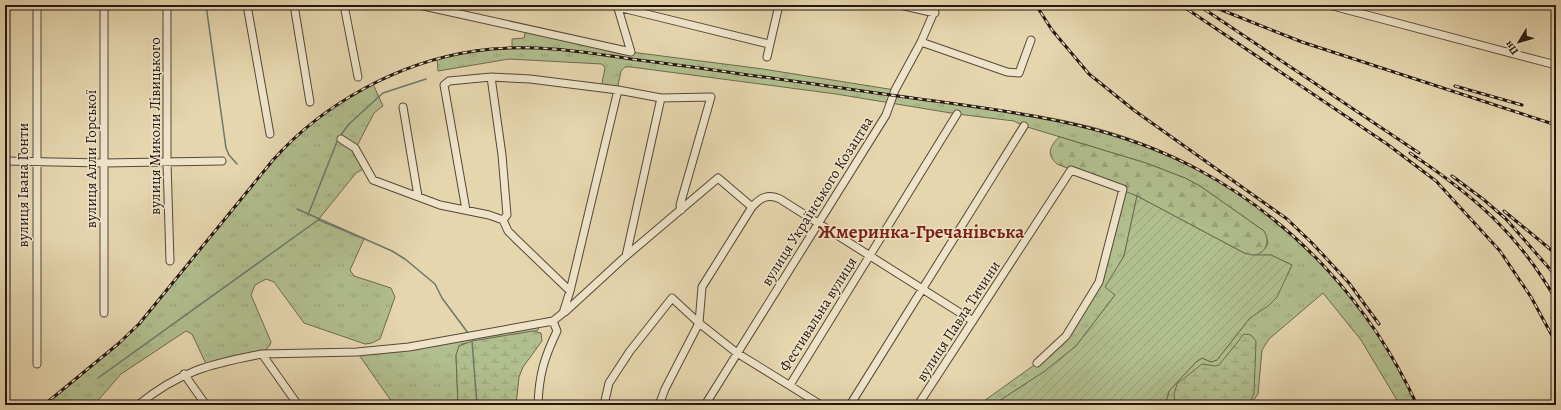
<svg xmlns="http://www.w3.org/2000/svg" width="1561" height="410" font-family="Alegreya,serif">
	<defs>
		<pattern id="grass-tufts" width="24" height="20" patternUnits="userSpaceOnUse"><rect width="24" height="20" fill="#b1be8d"/><path d="M3 7l-1-3M5 7V3M7 7l1-3M15 17l-1-3M17 17v-4M19 17l1-3" fill="none" stroke="#98a379"/></pattern>
		<pattern id="forest-firs" width="22" height="20" patternUnits="userSpaceOnUse"><rect width="22" height="20" fill="#b1be8d"/><path d="M5 1l3.5 6h-7zM16 11l3.5 6h-7z" fill="#98a379"/></pattern>
		<pattern id="wetland-marsh" width="20" height="14" patternUnits="userSpaceOnUse"><rect width="20" height="14" fill="#b1be8d"/><path d="M1 5h8M5 5V1M11 12h8M15 12V8" fill="none" stroke="#98a379"/></pattern>
		<pattern id="garden-furrows" width="10" height="10" patternUnits="userSpaceOnUse"><rect width="10" height="10" fill="#b1be8d"/><path d="M-1 1l2-2M0 10L10 0M9 11l2-2" fill="none" stroke="#98a379"/></pattern>
	</defs>
	<rect width="100%" height="100%" fill="#e6d6ae"/>
	<filter id="stains"><feTurbulence type="fractalNoise" baseFrequency=".005" numOctaves="4"/><feColorMatrix values="0 0 0 0 .2 0 0 0 0 .09 0 0 0 0 .02 0 0 0 .5 -.17"/></filter>
	<radialGradient id="worn" r=".72"><stop offset=".6" stop-color="#630" stop-opacity="0"/><stop offset="1" stop-color="#630" stop-opacity=".3"/></radialGradient>
	<!-- grass -->
	<path fill="url(#grass-tufts)" stroke="#6b6a50" d="M526,29L631,52L763,69L895,90L893,95C958,105 1024,110 1088,126C1236,163 1353,268 1417,405H1400L1361,340L1323,293L1269,339L1262,350L1258,394L1253,401L1238,405H1165L1169,391L1196,362L1202,358L1211,362L1217,360L1250,318L1274,300L1292,265L1271,255L1253,256C1259,253 1265,251 1268,243L1264,231L1200,186L1185,178L1146,163L1024,126L1014,121L957,114L836,94L631,67H625L621,71L617,90L601,88L605,68L602,64L509,59L438,71L437,59L476,50L512,47V39L524,38Z
		M373,84L383,106L374,113L356,148L367,167L356,173L318,220L364,239L350,270L354,276L391,288L395,297L380,339L372,343L365,344L304,323L274,282L266,279L255,285L251,295L271,342C268,358 222,363 207,366L192,334L186,331L121,374L94,405H44L118,344L147,316L257,180L290,142L321,115Z
		M1123,189L1137,196L1124,256L1106,287L1115,295L1076,346L1045,371L993,405H990L984,401L1037,363L1059,344L1099,282Z
		M542,323L537,331L462,344L456,355L458,405H394L357,352Z"/>
	<!-- forest -->
	<path fill="url(#forest-firs)" stroke="#6b6a50" d="M1060,137L1146,163L1185,178L1200,186L1264,231C1272,243 1263,258 1248,255L1137,196L1057,164C1046,154 1050,147 1058,138Z"/>
	<!-- wetland -->
	<path fill="url(#wetland-marsh)" stroke="#6b6a50" d="M533,331L541,333L542,341L523,367L519,377L516,405H458L456,355L459,346L472,341Z
		M1244,334L1251,335L1256,341L1254,393L1251,400L1238,405H1175L1174,394L1177,384L1202,364L1215,366L1219,365Z"/>
	<!-- garden -->
	<path fill="url(#garden-furrows)" stroke="#6b6a50" d="M1137,196L1244,253L1252,255H1271L1292,265L1277,297L1268,306L1250,318L1217,360L1211,362L1202,358L1196,362L1169,391L1165,405H993L1045,371L1076,346L1115,295L1105,287L1124,256Z"/>
	<g fill="none" stroke-linecap="round" stroke-linejoin="round">
		<!-- stream -->
		<path stroke="#69786c" stroke-width="1.5" d="M206,5L226,148L229,155L237,164
			M340,136L349,124L383,93L426,79
			M297,209L392,251L405,259L435,284L442,298L468,333
			M308,215L338,139
			M472,341L477,405
			M98,378L318,220"/>
		<!-- minor casing -->
		<g stroke="#554739" stroke-width="9">
			<path id="minor" d="M167,5V162L170,261
				M247,5L270,134
				M294,5L310,102
				M344,5L358,77
				M419,5L631,52L617,5
				M900,5L935,13
				M1329,5L1556,65
				M618,7L769,44
				M921,42L1007,72L1019,73L1031,40
				M767,57L779,5
				M661,98L711,97L680,205L681,210
				M403,107L418,196
				M341,139L355,148L373,180L440,205L489,215L503,220L508,231L516,239L570,291L563,313L553,321
				M5,161L104,163L222,161
				M466,210L444,85L449,81L491,77
				M503,220L507,215L502,155L491,77L530,79L618,90
				M570,291L618,90L661,98L626,256
				M565,312L626,256L718,178L752,207
				M104,313V5
				M262,354L357,352L409,347L553,321L557,331C544,358 539,375 538,405
				M37,364V5
				M184,374L206,405
				M790,385L957,114
				M138,405C180,371 210,364 262,354L298,405
				M604,405L609,383L630,351L672,298L699,323L737,353L821,405
				M659,405L665,389L699,323L702,287L752,207C760,198 768,193 780,199L973,321
				M705,405L886,115L895,90L921,42L937,5
				M850,405L1024,126
				M918,405L1071,170L1123,189L1099,282L1066,336L1037,363"/>
		</g>
		<!-- minor -->
		<use href="#minor" stroke="#efe4ca" stroke-width="7"/>
		<!-- rail casing -->
		<g stroke="#251712" stroke-width="3">
			<path id="rail" d="M1036,5L1052,30L1089,74L1135,111L1287,219L1312,243L1349,283L1379,324
				M1181,5L1387,144L1436,181L1500,251L1531,297L1556,343
				M1198,5L1419,153
				M1209,5L1302,42L1556,125
				M1455,86L1522,105
				M1410,153C1473,195 1518,233 1556,300
				M1452,176L1483,199L1506,219L1556,276
				M1504,211L1556,254
				M44,405L118,344L139,324L273,160C324,103 399,62 475,51C527,43 580,51 631,59C670,64 709,69 748,75C810,83 873,93 935,101C1028,114 1115,125 1199,170C1296,222 1371,305 1417,405"/>
		</g>
		<!-- rail -->
		<use href="#rail" stroke="#efe4ca" stroke-width="1.5" stroke-dasharray="4.5" stroke-linecap="butt"/>
	</g>
	<g text-anchor="middle" dominant-baseline="central" stroke-width="3" stroke-linejoin="round" paint-order="stroke">
		<!-- street labels -->
		<g font-size="15" fill="#251712" stroke="#efe4ca">
			<text transform="translate(155 126) rotate(-90)">вулиця Миколи Лівицького</text>
			<text transform="translate(91 159) rotate(-90)">вулиця Алли Горської</text>
			<text transform="translate(23 185) rotate(-90)">вулиця Івана Гонти</text>
			<text transform="translate(817 201) rotate(-58)">вулиця Українського Козацтва</text>
			<text transform="translate(818 314) rotate(-58)">Фестивальна вулиця</text>
			<text transform="translate(958 321) rotate(-57)">вулиця Павла Тичини</text>
		</g>
		<!-- district labels -->
		<g font-size="19" font-weight="bold" fill="#7a1f14" stroke="#efe4ca">
			<text x="921" y="232">Жмеринка-Гречанівська</text>
		</g>
	</g>
	<!-- margin -->
	<rect width="1561" height="410" fill="none" stroke="#e6d6ae" stroke-width="20"/>
	<rect x="6" y="6" width="1549" height="398" fill="none" stroke="#251712" stroke-width="2"/>
	<rect x="10" y="10" width="1541" height="390" fill="none" stroke="#251712"/>
	<!-- north arrow -->
	<g transform="translate(1519 42) rotate(232)" stroke="#efe4ca" stroke-width="3" paint-order="stroke">
	<path d="M0-3L7 15L0 10L-7 15Z" fill="#251712"/>
	<text y="-6" font-size="11" font-weight="bold" text-anchor="middle" fill="#251712">Пн</text>
	</g>
	<rect width="100%" height="100%" filter="url(#stains)"/>
	<rect width="100%" height="100%" fill="url(#worn)"/>
</svg>
